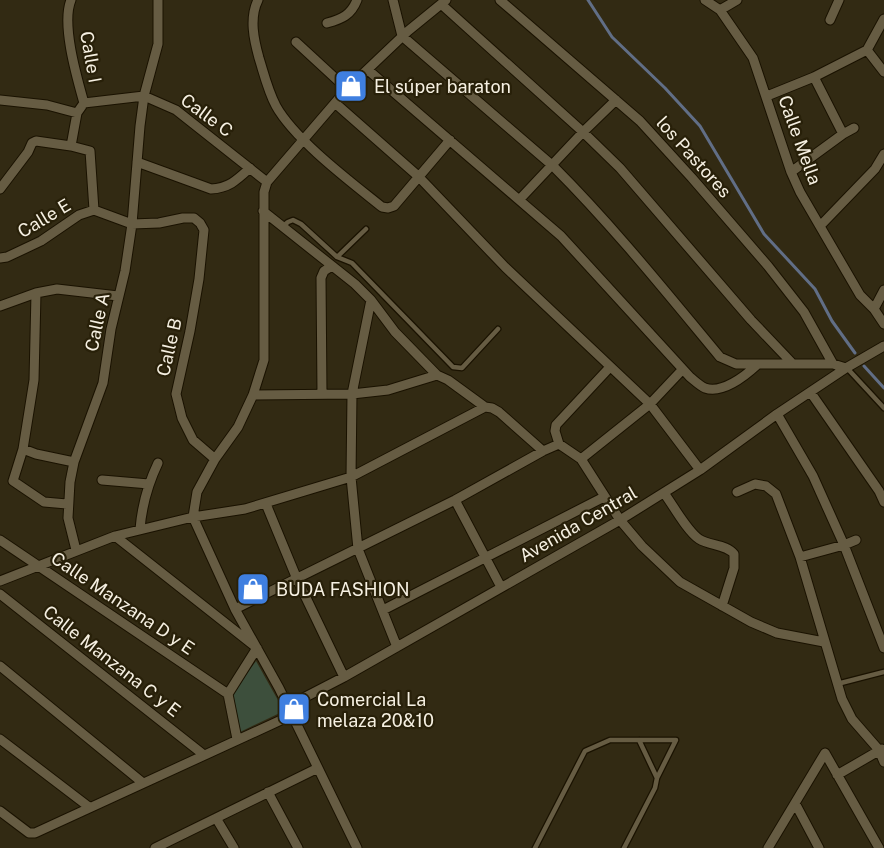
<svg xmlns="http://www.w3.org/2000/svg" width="884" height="848" font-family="'Public Sans',sans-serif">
	<rect width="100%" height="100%" fill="#322a13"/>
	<!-- green -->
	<path fill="#3d4f3c" d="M256,661L284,711L240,732L232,693Z"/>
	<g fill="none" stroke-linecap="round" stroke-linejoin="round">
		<!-- stream -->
		<path stroke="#616e86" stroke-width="3" d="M588,0L612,37L665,88L700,126L764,234L815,289L832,321L855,353
			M864,366L884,388"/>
		<!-- service casing -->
		<g stroke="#1a1200" stroke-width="7">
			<path id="service" d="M282,227L288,222L293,220L301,224L337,257L352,263L453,367L462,368L498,329
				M337,257L366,229
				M847,368L884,408
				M837,684L884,672
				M639,740L657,778
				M535,848L585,751L610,740H676L657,778L655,788L624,848"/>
		</g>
		<!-- minor casing -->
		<g stroke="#1a1200" stroke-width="11">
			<path id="minor" d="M71,0C61,24 77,78 84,103L77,113L71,146L90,151L94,210
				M258,0C249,18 254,40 259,58C264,74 268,91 276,106C295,140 351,182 382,207L388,208L394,206L450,140
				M393,0L402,36L553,166C613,226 666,292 720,357L736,364H833L846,368
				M500,0L640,121L692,178L768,266L804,312L833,364
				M705,0L720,10L753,58L791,172L800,192L860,295L874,309L884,324
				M441,4L583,132L620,168L751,320L792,363
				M720,10L737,0
				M830,20L839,0
				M327,23C342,19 351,15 357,0
				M296,42L347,89
				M867,50L884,72
				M368,70L561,236L690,377C695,381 700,386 705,388C722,394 745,376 757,365
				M814,77L843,134
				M767,96L814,77L867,50L884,19
				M0,100L47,105L77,113
				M84,103L144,96L176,110L267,182
				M335,103L418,176L505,267L650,404L700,470
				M137,162L211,189C229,188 237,180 250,168
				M791,172L843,134L854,128
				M0,189L28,152L32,143L36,141L71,146
				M520,199L583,132L616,100
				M263,211L355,284L371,300L395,332L437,375L448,380L485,407L492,408L499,412L543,451L559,444L581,459L620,520L642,546L680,582L751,622L777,633L824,642
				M821,225L875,169L884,154
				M0,258L7,257L41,241L79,215L94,210L132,224L159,223L183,218H194L200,223L204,230L199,279L190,331L176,394L182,418L193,440L215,459
				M36,293L34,380L23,449L13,481L44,502L67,504
				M371,300L352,394L351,477L358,549L397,647
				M0,306L36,293L57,289L118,296
				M874,309L884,290
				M811,393L879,491L884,502
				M322,394L321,278L324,271L332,266
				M253,395L352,394L388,390L437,375
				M777,414L813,476L844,545L884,648
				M559,444L555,431L556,425L610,367
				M23,449L36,454L74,462
				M581,459L650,404L682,370
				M102,480L149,484
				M737,492L755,484L766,486L776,494L800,557L842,699L852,719L879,750L884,762
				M664,493C673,505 687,531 699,539C710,546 726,544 734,554V568L722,606
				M455,500L501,587
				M266,504L297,579L344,677
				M140,529C142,505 148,484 158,463
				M115,536L257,648L228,694L237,739
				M0,540L228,694
				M76,550L68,518L70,482L74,462L103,383L111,329L125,271L132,224L140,126L144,96L158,44V0
				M800,557L844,545L856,540
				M0,581L115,536L193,517L245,509L351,477L485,407
				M0,594L204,755
				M235,609L455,500L543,451
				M383,610L604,497
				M0,666L143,783
				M288,706L344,677L620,520L700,470L777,414L846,368L884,346
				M0,739L89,807
				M837,775L882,749
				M268,792L298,848
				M795,803L819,848
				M0,811L29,833H35L292,715
				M216,818L234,848
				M155,848L318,768
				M357,848L279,688L235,609L193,517L197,492L215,459L238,427L253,395L264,360V192L267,182L347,89L408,31L446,0
				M768,848L825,753L879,848"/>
		</g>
		<!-- service -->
		<use href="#service" stroke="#665c43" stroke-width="4.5"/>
		<!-- minor -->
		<use href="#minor" stroke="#665c43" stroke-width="9"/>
	</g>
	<!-- icons -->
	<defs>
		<g id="shop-square" transform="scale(1.725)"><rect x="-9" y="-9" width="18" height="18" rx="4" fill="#3f7fe0" stroke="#282009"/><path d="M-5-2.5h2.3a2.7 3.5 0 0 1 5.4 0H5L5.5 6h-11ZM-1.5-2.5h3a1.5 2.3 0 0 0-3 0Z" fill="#fff"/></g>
	</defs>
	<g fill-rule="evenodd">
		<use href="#shop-square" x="351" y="86"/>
		<use href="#shop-square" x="253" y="589"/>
		<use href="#shop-square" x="294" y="709"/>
	</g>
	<g text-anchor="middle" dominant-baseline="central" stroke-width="4.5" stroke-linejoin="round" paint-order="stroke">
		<!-- street labels -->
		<g font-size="18" fill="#f6f0e2" stroke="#282009">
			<text transform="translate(91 57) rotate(80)">Calle I</text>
			<text transform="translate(207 115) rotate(36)">Calle C</text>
			<text transform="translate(800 140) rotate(70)">Calle Mella</text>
			<text transform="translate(694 157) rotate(48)">los Pastores</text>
			<text transform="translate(44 218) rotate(-31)">Calle E</text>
			<text transform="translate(97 322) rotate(-78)">Calle A</text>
			<text transform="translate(169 347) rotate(-77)">Calle B</text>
			<text transform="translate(578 524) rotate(-30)">Avenida Central</text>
			<text transform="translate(123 603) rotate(34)">Calle Manzana D y E</text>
			<text transform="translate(112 661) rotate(38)">Calle Manzana C y E</text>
		</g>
		<!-- poi labels -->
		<g font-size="18" fill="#f6f0e2" stroke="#282009" text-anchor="start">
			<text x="374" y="86">El súper baraton</text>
			<text x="276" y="589">BUDA FASHION</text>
			<text x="317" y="699">Comercial La<tspan x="317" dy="21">melaza 20&amp;10</tspan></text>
		</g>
	</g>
</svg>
